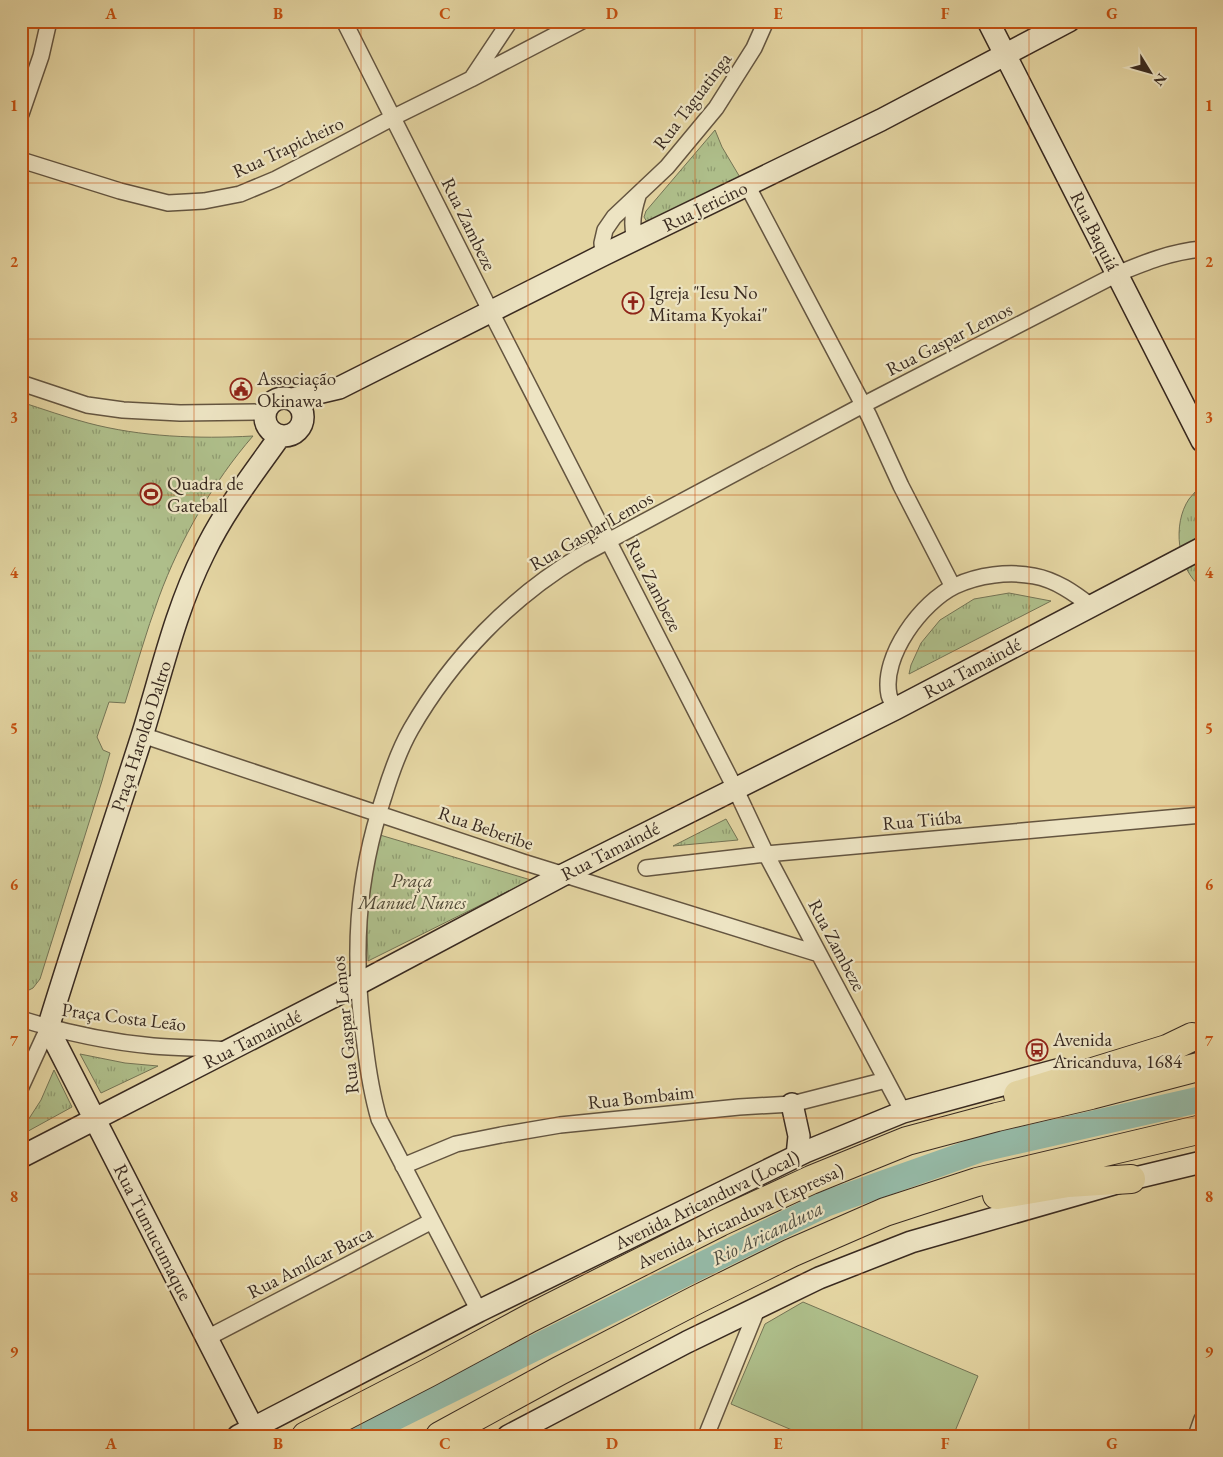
<svg xmlns="http://www.w3.org/2000/svg" width="1223" height="1457" font-family="'EB Garamond',serif">
	<defs>
		<pattern id="park-tufts" width="24" height="20" patternUnits="userSpaceOnUse" patternTransform="scale(1.25)"><rect width="24" height="20" fill="#aebe8a"/><path d="M3 7l-1-3M5 7V3M7 7l1-3M15 17l-1-3M17 17v-4M19 17l1-3" fill="none" stroke="#8f9b70"/></pattern>
	</defs>
	<rect width="100%" height="100%" fill="#e4d5a2"/>
	<filter id="stains"><feTurbulence type="fractalNoise" baseFrequency=".004" numOctaves="4"/><feColorMatrix values="0 0 0 0 .2 0 0 0 0 .09 0 0 0 0 .02 0 0 0 .5 -.17"/></filter>
	<radialGradient id="worn" r=".72"><stop offset=".6" stop-color="#630" stop-opacity="0"/><stop offset="1" stop-color="#630" stop-opacity=".3"/></radialGradient>
	<!-- grass -->
	<path fill="#aebe8a" stroke="#747455" d="M803,1302L978,1376L953,1436H806L731,1404L765,1324Z"/>
	<!-- park -->
	<path fill="url(#park-tufts)" stroke="#747455" d="M715,130L722,147L741,179L651,224L647,222L644,217L646,211Z
		M21,402C43,409 65,417 88,423C141,437 198,439 253,436C213,482 180,540 159,597C146,632 136,668 125,703L109,702L97,737L103,750L110,753L102,781L40,979L33,988L21,994Z
		M1202,484V588C1177,569 1172,524 1189,499C1193,494 1198,489 1202,484Z
		M1009,593L1051,601L909,674L911,665L921,643L940,620L974,599Z
		M726,819L738,840L673,846Z
		M380,835L531,880L368,961L366,898Z
		M80,1054L125,1063L158,1066L101,1093Z
		M54,1070L72,1107L21,1135V1131L41,1100Z"/>
	<g fill="none" stroke-linecap="round" stroke-linejoin="round">
		<!-- river -->
		<path stroke="#95b9a6" stroke-width="26" d="M357,1436L825,1204L981,1149L1202,1099"/>
		<!-- street casing -->
		<g stroke="#645540" stroke-width="18">
			<path id="street" d="M344,21L491,312L735,788L766,854L903,1112
				M472,78L510,21
				M21,114L41,56L49,21
				M21,160L120,191L168,203L204,201L240,194L276,179L326,153L394,117L471,79L582,21
				M747,185L869,416L901,486L953,587
				M635,240C631,224 633,212 638,196
				M603,255L602,243L605,230L614,217L667,167L716,108L754,48L766,21
				M21,383L87,405L123,410L180,413L266,412
				M895,709C893,704 890,699 889,695C881,656 922,602 955,586C978,575 1009,571 1034,576C1056,580 1074,593 1091,606
				M142,735L523,862L819,954
				M646,868L766,854L1202,815
				M21,1019C63,1032 109,1042 153,1046C178,1048 204,1048 229,1050
				M21,1087L48,1028
				M403,1166L456,1144L501,1135L560,1125L739,1107L792,1104L886,1080
				M479,1311L379,1119C372,1095 368,1070 365,1045C352,958 356,880 384,796C391,773 399,750 411,729C452,658 510,598 580,556L863,405L1117,274C1146,262 1170,252 1202,249
				M207,1338L432,1221
				M706,1436L758,1307
				M1196,1436L1202,1419"/>
		</g>
		<!-- secondary casing -->
		<g stroke="#392a20" stroke-width="24">
			<path id="secondary" d="M988,21L1202,441
				M265 417a19 19 0 1 1 38 0a19 19 0 1 1-38 0Z
				M292,399L339,388L603,255L881,120L1069,21
				M792,1104L799,1136L797,1156
				M21,1157L358,984L563,875L895,709L1202,548
				M238,1436L479,1311L805,1152L903,1112L1061,1069
				M257,1436L48,1028C78,930 111,833 142,736C161,675 175,611 204,553C224,511 253,474 280,436
				M508,1436L687,1342L819,1278L911,1242L1131,1179L1202,1162"/>
		</g>
		<!-- highway casing -->
		<g stroke="#392a20" stroke-width="30">
			<path id="highway" d="M1018,1095L1167,1049L1192,1037
				M997,1195L1068,1183L1131,1179
				M306,1436L428,1373L530,1318L720,1222L811,1180L907,1141L997,1117L1091,1095L1202,1066
				M440,1436L559,1371L696,1300L791,1253L885,1212L977,1182L1202,1129"/>
		</g>
		<!-- street -->
		<use href="#street" stroke="#ede4c3" stroke-width="15"/>
		<!-- secondary -->
		<use href="#secondary" stroke="#ede4c3" stroke-width="21"/>
		<!-- highway -->
		<use href="#highway" stroke="#e4d5a2" stroke-width="28"/>
	</g>
	<!-- grid -->
	<path fill="none" stroke="#c55010" stroke-width="1" stroke-opacity="0.55" d="M194,21V1436M361,21V1436M528,21V1436M695,21V1436M862,21V1436M1029,21V1436M21,183H1202M21,339H1202M21,495H1202M21,651H1202M21,806H1202M21,962H1202M21,1118H1202M21,1274H1202"/>
	<!-- icons -->
	<defs>
		<g id="church-ring" transform="scale(1.125)"><circle r="9.5" fill="#ede4c3" stroke="#8f2418" stroke-width="1.5"/><path d="M-1.2-6h2.4v3.5h3.3v2.4h-3.3V6h-2.4V-.1h-3.3v-2.4h3.3Z" fill="#8f2418"/></g>
		<g id="civic-ring" transform="scale(1.125)"><circle r="9.5" fill="#ede4c3" stroke="#8f2418" stroke-width="1.5"/><path d="M-.6-6.5H3V-4.5H.6V-3L4-1V1h2V6H-6V1h2V-1L-.6-3ZM-1.2 2.5V6h2.4V2.5Z" fill="#8f2418"/></g>
		<g id="stadium-ring" transform="scale(1.125)"><circle r="9.5" fill="#ede4c3" stroke="#8f2418" stroke-width="1.5"/><path d="M0-5a6.5 5 0 1 0 0 10a6.5 5 0 1 0 0-10ZM-3.5-1.8h7v3.6h-7Z" fill="#8f2418"/></g>
		<g id="bus-ring" transform="scale(1.125)"><circle r="9.5" fill="#ede4c3" stroke="#8f2418" stroke-width="1.5"/><path d="M-5-6H5V4H4V6H2V4H-2V6H-4V4H-5ZM-3.5-4V0h7V-4ZM-3.5 1.2v1.5H-2V1.2ZM2 1.2v1.5H3.5V1.2Z" fill="#8f2418"/></g>
	</defs>
	<g fill-rule="evenodd">
		<use href="#church-ring" x="633" y="303"/>
		<use href="#civic-ring" x="241" y="389"/>
		<use href="#stadium-ring" x="151" y="494"/>
		<use href="#bus-ring" x="1037" y="1050"/>
	</g>
	<g text-anchor="middle" dominant-baseline="central" stroke-width="4.5" stroke-linejoin="round" paint-order="stroke">
		<!-- street labels -->
		<g font-size="19" fill="#392a20" stroke="#ede4c3">
			<text transform="translate(692 101) rotate(-53)">Rua Taguatinga</text>
			<text transform="translate(288 147) rotate(-25)">Rua Trapicheiro</text>
			<text transform="translate(705 206) rotate(-26)">Rua Jericino</text>
			<text transform="translate(469 224) rotate(64)">Rua Zambeze</text>
			<text transform="translate(1095 231) rotate(63)">Rua Baquiá</text>
			<text transform="translate(949 339) rotate(-27)">Rua Gaspar Lemos</text>
			<text transform="translate(591 531) rotate(-30)">Rua Gaspar Lemos</text>
			<text transform="translate(654 585) rotate(63)">Rua Zambeze</text>
			<text transform="translate(972 668) rotate(-28)">Rua Tamaindé</text>
			<text transform="translate(141 736) rotate(-72)">Praça Haroldo Daltro</text>
			<text transform="translate(922 820) rotate(-5)">Rua Tiúba</text>
			<text transform="translate(486 828) rotate(19)">Rua Beberibe</text>
			<text transform="translate(610 851) rotate(-27)">Rua Tamaindé</text>
			<text transform="translate(837 945) rotate(62)">Rua Zambeze</text>
			<text transform="translate(124 1017) rotate(7)">Praça Costa Leão</text>
			<text transform="translate(345 1025) rotate(-96)">Rua Gaspar Lemos</text>
			<text transform="translate(252 1039) rotate(-27)">Rua Tamaindé</text>
			<text transform="translate(641 1097) rotate(-6)">Rua Bombaim</text>
			<text transform="translate(707 1200) rotate(-26)">Avenida Aricanduva (Local)</text>
			<text transform="translate(740 1216) rotate(-25)">Avenida Aricanduva (Expressa)</text>
			<text transform="translate(153 1232) rotate(63)">Rua Tumucumaque</text>
			<text transform="translate(310 1262) rotate(-27)">Rua Amílcar Barca</text>
		</g>
		<!-- poi labels -->
		<g font-size="19" fill="#392a20" stroke="#ede4c3" text-anchor="start">
			<text x="649" y="292">Igreja "Iesu No<tspan x="649" dy="22">Mitama Kyokai"</tspan></text>
			<text x="257" y="378">Associação<tspan x="257" dy="22">Okinawa</tspan></text>
			<text x="167" y="483">Quadra de<tspan x="167" dy="22">Gateball</tspan></text>
			<text x="1053" y="1039">Avenida<tspan x="1053" dy="22">Aricanduva, 1684</tspan></text>
		</g>
		<!-- park labels -->
		<g font-size="19" font-style="italic" fill="#504835" stroke="#ede4c3">
			<text x="412" y="880">Praça<tspan x="412" dy="22">Manuel Nunes</tspan></text>
		</g>
		<!-- water labels -->
		<g font-size="20" font-style="italic" fill="#504e42" stroke="#ede4c3">
			<text transform="translate(767 1233) rotate(-26)">Rio Aricanduva</text>
		</g>
	</g>
	<!-- margin -->
	<rect width="1223" height="1457" fill="none" stroke="#e4d5a2" stroke-width="55"/>
	<!-- north arrow -->
	<g transform="translate(1150 72) rotate(127)" stroke="#ede4c3" stroke-width="4" paint-order="stroke">
	<path d="M0-4L9 19L0 12L-9 19Z" fill="#392a20"/>
	<text y="-8" font-size="14" font-weight="bold" text-anchor="middle" fill="#392a20">N</text>
	</g>
	<rect x="28" y="28" width="1168" height="1402" fill="none" stroke="#c55010" stroke-width="2"/>
	<g font-size="16" text-anchor="middle" font-weight="bold" fill="#c55010">
		<text x="111" y="19">A</text>
		<text x="278" y="19">B</text>
		<text x="445" y="19">C</text>
		<text x="612" y="19">D</text>
		<text x="778" y="19">E</text>
		<text x="945" y="19">F</text>
		<text x="1112" y="19">G</text>
		<text x="14" y="111">1</text>
		<text x="1209" y="111">1</text>
		<text x="14" y="267">2</text>
		<text x="1209" y="267">2</text>
		<text x="14" y="423">3</text>
		<text x="1209" y="423">3</text>
		<text x="14" y="578">4</text>
		<text x="1209" y="578">4</text>
		<text x="14" y="734">5</text>
		<text x="1209" y="734">5</text>
		<text x="14" y="890">6</text>
		<text x="1209" y="890">6</text>
		<text x="14" y="1046">7</text>
		<text x="1209" y="1046">7</text>
		<text x="14" y="1202">8</text>
		<text x="1209" y="1202">8</text>
		<text x="14" y="1357">9</text>
		<text x="1209" y="1357">9</text>
		<text x="111" y="1449">A</text>
		<text x="278" y="1449">B</text>
		<text x="445" y="1449">C</text>
		<text x="612" y="1449">D</text>
		<text x="778" y="1449">E</text>
		<text x="945" y="1449">F</text>
		<text x="1112" y="1449">G</text>
	</g>
	<rect width="100%" height="100%" filter="url(#stains)"/>
	<rect width="100%" height="100%" fill="url(#worn)"/>
</svg>
